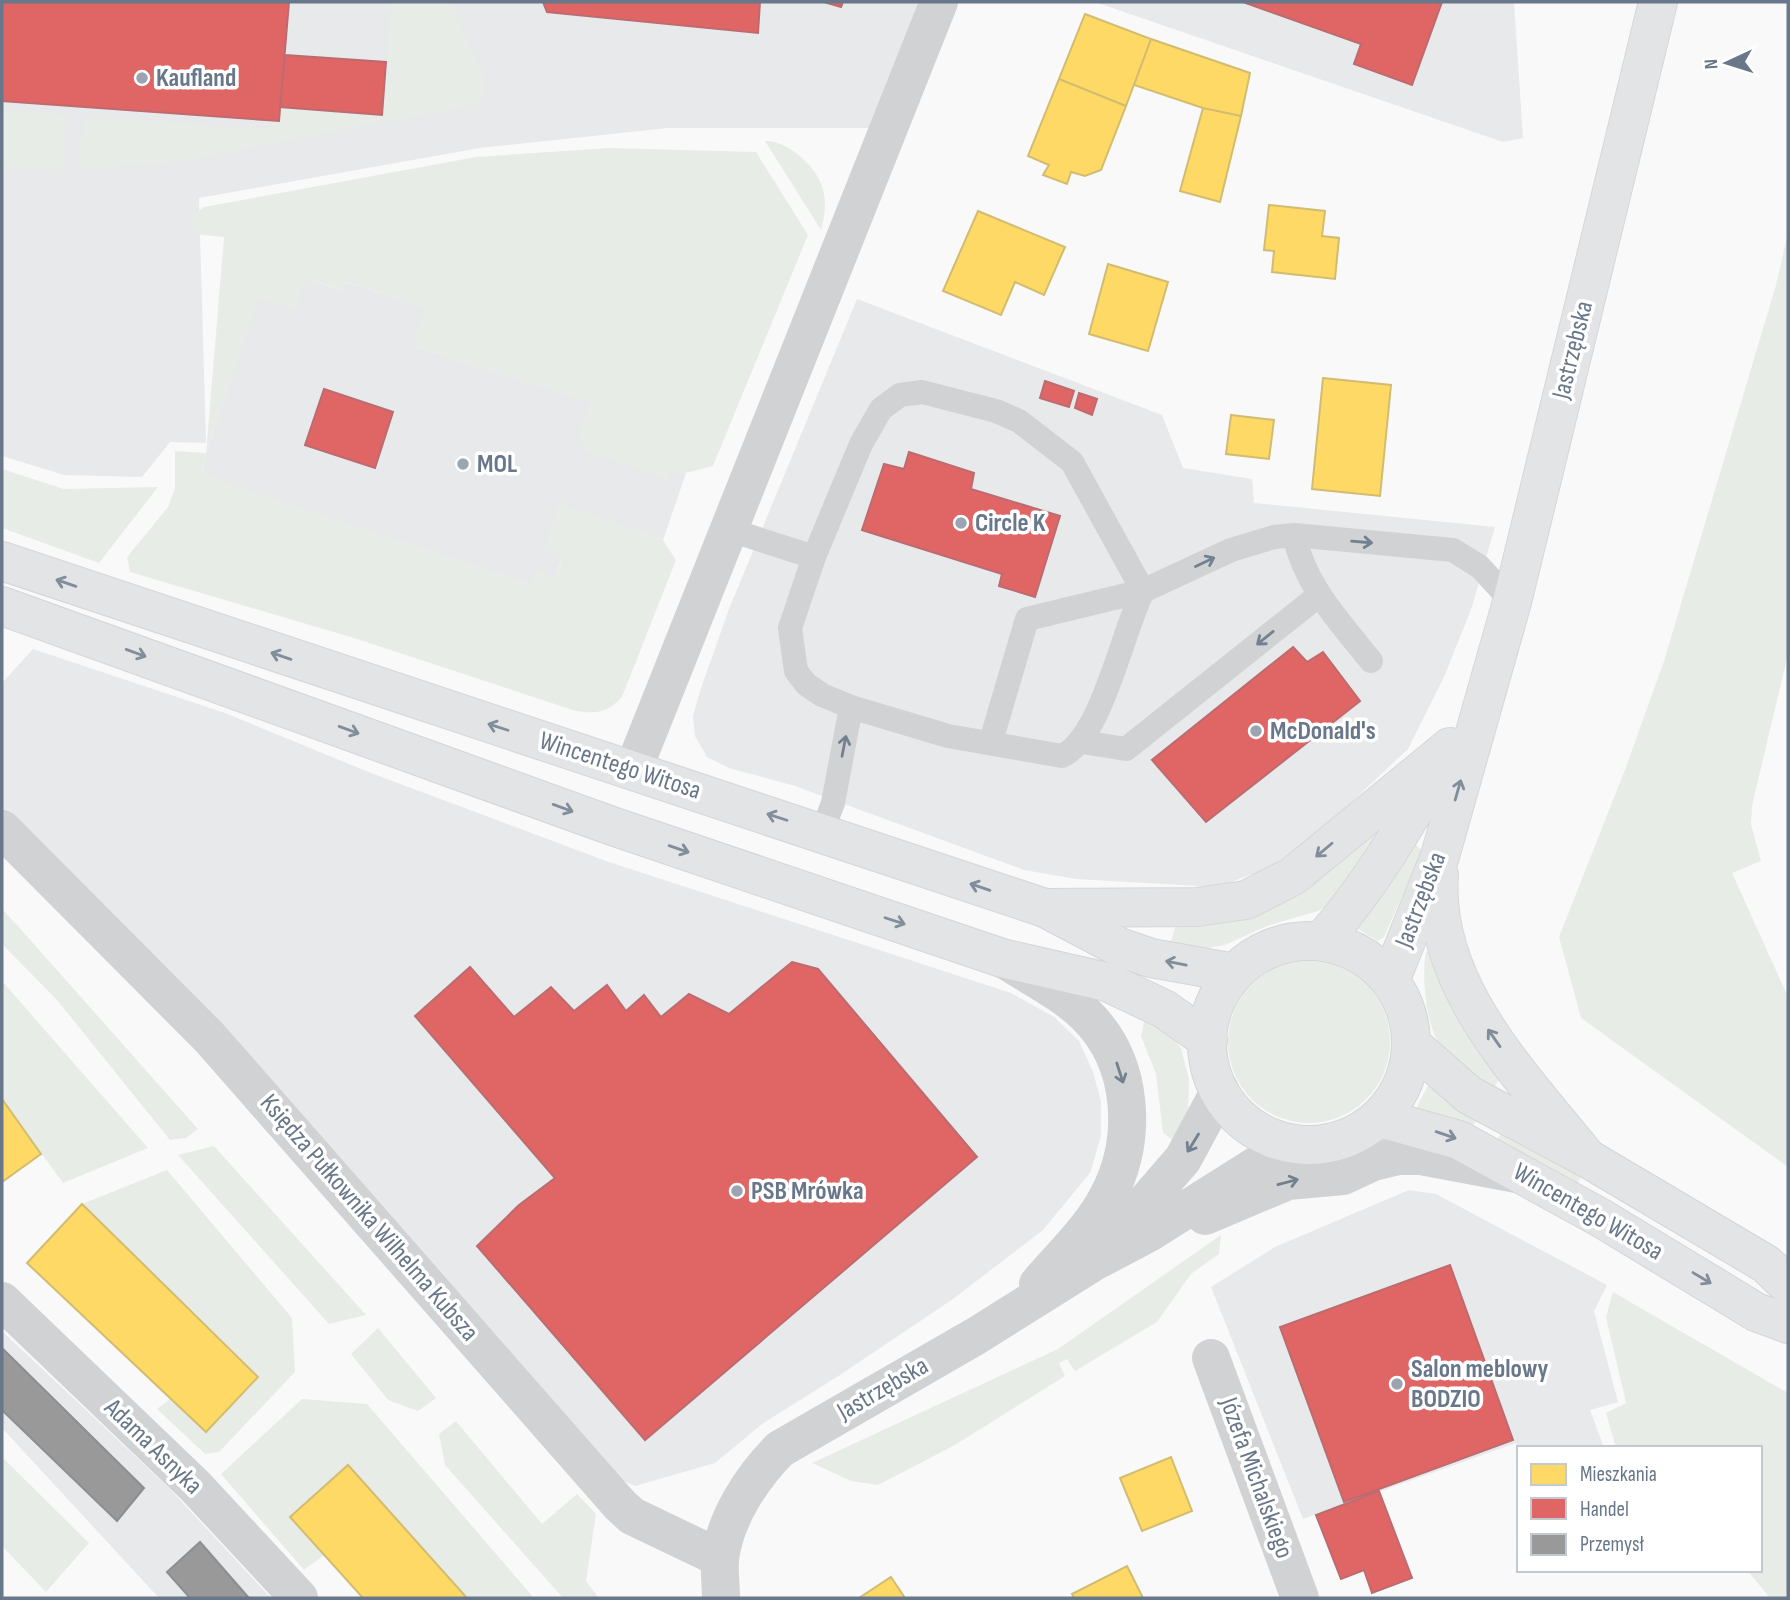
<svg xmlns="http://www.w3.org/2000/svg" width="1790" height="1600" font-family="'Sofia Sans Condensed',sans-serif">
	<rect width="100%" height="100%" fill="#f9f9f9"/>
	<!-- built -->
	<path fill="#e8e9ea" d="M2,2H923L875,128H668L480,148L199,198L206,443L170,442L142,477L64,475L2,456Z
		M1095,2H1514L1523,138L1503,142Z
		M305,278L342,291L346,282L426,308L414,346L592,402L580,436L668,479L672,469L686,473L663,540L558,505V552L562,558L555,577L531,585L202,475L206,453L257,297Z
		M857,299L1162,415L1183,468L1252,479L1254,503L1495,527L1472,607L1444,677L1408,749L1329,823L1270,868L1216,887L1076,879L1024,870L795,786L729,768L707,757L695,736L693,716L700,691L729,609Z
		M33,649L225,713L371,773L606,861L1011,993L1054,1017L1079,1041L1093,1072L1101,1101V1136L1090,1173L1043,1230L953,1299L840,1375L762,1424L715,1463L635,1486L580,1462L2,827V683Z
		M1409,1190L1436,1194L1607,1285L1594,1311L1618,1402L1590,1410L1604,1448H1519V1452L1516,1443L1303,1519L1211,1287L1275,1247Z
		M2,1331L168,1487L271,1598H159L2,1428Z"/>
	<!-- green -->
	<path fill="#e8ece7" d="M391,2H445L453,9L487,85L479,103L170,163L79,168L84,117L265,129L279,121L280,107L382,114Z
		M2,110L66,115L62,169L2,167Z
		M765,141C787,140 815,165 822,186C827,200 825,217 821,230Z
		M609,148L756,152L808,235L713,466L686,473L672,469L669,479L585,450L580,436L591,402L414,346L425,308L347,282L343,291L305,278L295,310L257,298L206,453L202,474L531,585L536,571L555,577L562,559L558,552L545,548L558,504L663,540L676,560L622,697C607,713 597,714 576,711L354,638L130,572L127,557L168,507L175,488V451L206,453L224,237L193,234L194,215L204,207L476,157Z
		M1788,233V654L1752,806L1751,824L1761,861L1732,873L1788,997V1167L1581,1018L1559,937L1626,767L1664,661L1776,285Z
		M2,469L64,489L158,487L99,563L2,528Z
		M1389,821L1330,904L1318,911L1267,926L1225,945L1201,949L1170,945L1176,924Z
		M1415,844L1422,851L1384,937L1378,941L1356,928Z
		M2,909L17,925L198,1129L186,1138L170,1140L57,1000L2,944Z
		M1430,950L1503,1075L1492,1090C1477,1078 1459,1066 1445,1052C1426,1032 1421,977 1426,952Z
		M1228 1042a81 81 0 1 1 162 0a81 81 0 1 1-162 0Z
		M2,981L148,1148L63,1183L2,1099Z
		M1145,1016L1170,1034L1181,1048L1189,1079L1188,1118L1175,1142L1163,1133L1156,1074L1141,1036Z
		M1428,1085L1478,1117L1471,1130L1416,1109Z
		M1503,1130L1582,1175L1576,1186L1495,1144Z
		M214,1146L366,1315L329,1324L178,1155Z
		M167,1170L292,1318L295,1372L219,1452L205,1454L157,1409L170,1399L206,1432L258,1376L82,1204Z
		M1221,1235L1219,1254L1191,1274L1157,1322L1075,1371L1067,1359L1059,1363L1065,1376L955,1445L878,1485L851,1481L812,1463L1058,1349Z
		M1613,1292L1788,1393V1598H1770L1747,1570H1760V1448H1616L1606,1413L1626,1403L1606,1317Z
		M378,1328L436,1398L418,1411L388,1400L351,1354Z
		M302,1399L367,1404L534,1598H467L348,1465L290,1517L324,1555L304,1570L221,1474Z
		M456,1421L542,1524L577,1494L596,1514L586,1581L599,1598H563L445,1465L439,1434Z
		M2,1457L89,1543L46,1592L2,1546Z"/>
	<!-- homes -->
	<path fill="#ffd966" stroke="#d2bc70" stroke-width="2" d="M1085,14L1151,39L1126,106L1059,79Z
		M1151,39L1250,73L1241,116L1203,108L1134,85Z
		M1059,79L1126,106L1101,170L1085,176L1071,172L1067,184L1043,175L1049,165L1028,156Z
		M1203,108L1241,116L1220,202L1180,191Z
		M1269,205L1325,211L1322,236L1339,238L1335,279L1272,272L1274,251L1264,250Z
		M978,211L1065,247L1044,295L1015,282L1001,315L943,291Z
		M1108,264L1168,282L1148,351L1089,334Z
		M1323,378L1391,385L1380,496L1312,489Z
		M1231,415L1274,420L1269,459L1226,454Z
		M2,1099L41,1154L2,1182Z
		M82,1204L258,1377L206,1432L27,1263Z
		M1171,1457L1192,1511L1142,1531L1120,1478Z
		M348,1465L467,1598H363L290,1517Z
		M1127,1566L1143,1598H1074L1072,1594Z
		M891,1577L905,1598H859Z"/>
	<!-- shops -->
	<path fill="#e06666" stroke="#bc6b70" stroke-width="2" d="M2,2H289L279,121L2,101Z
		M543,2H760L758,33L547,12Z
		M824,2H843L841,7Z
		M1243,2H1442L1412,85L1354,64L1361,44Z
		M285,55L386,62L382,115L280,107Z
		M1045,381L1074,391L1069,407L1040,398Z
		M324,389L393,412L375,468L305,445Z
		M1079,393L1097,399L1092,415L1075,408Z
		M909,452L974,473L971,489L1060,516L1035,597L999,586L1002,574L862,530L884,464L904,469Z
		M1293,647L1307,662L1323,652L1360,701L1206,822L1152,760Z
		M792,962L818,969L977,1157L645,1440L477,1246L519,1205L555,1178L415,1016L470,967L514,1017L551,987L574,1011L607,985L626,1011L644,995L661,1017L689,994L729,1014Z
		M1450,1265L1513,1440L1344,1502L1280,1327Z
		M1379,1491L1412,1578L1372,1593L1364,1570L1341,1579L1316,1515Z"/>
	<!-- industry -->
	<path fill="#999" stroke="#8a8f94" stroke-width="2" d="M2,1348L144,1488L117,1521L2,1410Z
		M200,1542L249,1598H190L167,1572Z"/>
	<g fill="none" stroke-linecap="round" stroke-linejoin="round">
		<!-- secondary casing -->
		<g stroke="#d6d7d8" stroke-width="40">
			<path id="secondary" d="M1439,875C1431,987 1523,1077 1587,1158
				M1045,908L1197,907L1246,900L1293,876L1450,747
				M1322,941C1370,886 1406,825 1441,763
				M1390,981L1440,856L1512,602L1658,2"/>
		</g>
		<!-- primary casing -->
		<g stroke="#d4d5d7" stroke-width="40">
			<path id="primary" d="M2,561L1045,908L1119,947L1151,958L1235,973
				M2,606L615,827L1002,958L1107,982L1164,1009L1208,1040
				M1207 1043a102 102 0 1 1 204 0a102 102 0 1 1-204 0Z
				M1411,1044L1469,1095L1587,1158L1766,1264L1788,1285
				M1380,1118L1459,1140L1601,1218L1756,1312L1788,1324"/>
		</g>
		<!-- service -->
		<path stroke="#d1d2d4" stroke-width="24" d="M922,392L996,411L1019,421L1072,462L1143,591C1122,632 1102,737 1062,756L948,736L851,707L822,695L806,684L796,671L790,628L814,557L861,444L881,409L900,395Z
			M730,530L814,557
			M1294,535C1305,586 1339,621 1371,661
			M991,741L1027,619L1143,591L1231,550L1274,537L1294,535L1453,550L1480,567L1512,602
			M1082,742L1126,749L1318,596
			M822,832L833,803L851,707"/>
		<!-- minor -->
		<path stroke="#d1d2d4" stroke-width="38" d="M633,770L939,2
			M2,829L210,1038L620,1505L632,1516L720,1558
			M2,1301L195,1486L299,1598
			M1211,1358L1300,1598"/>
		<!-- tertiary -->
		<path stroke="#d1d2d4" stroke-width="38" d="M1002,958C1029,976 1064,993 1087,1016C1134,1063 1138,1139 1108,1196C1092,1228 1061,1257 1038,1284
			M1205,1216L1288,1181L1343,1176L1373,1162L1398,1156H1421L1517,1174
			M1112,1241L1183,1159L1220,1090
			M721,1598C721,1586 719,1572 720,1559C725,1518 752,1477 780,1449L976,1336L1094,1262L1149,1233L1290,1144"/>
		<!-- secondary -->
		<use href="#secondary" stroke="#e3e4e5" stroke-width="38"/>
		<!-- primary -->
		<use href="#primary" stroke="#e3e4e5" stroke-width="38"/>
	</g>
	<!-- one-way arrows -->
	<defs><path id="oneway-shaft" d="M-6 0H5M1.5-3L5.5 0L1.5 3" fill="none" stroke-width="1.6" stroke-linecap="round" stroke-linejoin="round" transform="scale(1.75)"/></defs>
	<g stroke="#728090">
		<use href="#oneway-shaft" transform="translate(1362 542) rotate(5)"/>
		<use href="#oneway-shaft" transform="translate(1205 562) rotate(-25)"/>
		<use href="#oneway-shaft" transform="translate(1265 638) rotate(141)"/>
		<use href="#oneway-shaft" transform="translate(844 746) rotate(-79)"/>
		<use href="#oneway-shaft" transform="translate(1120 1073) rotate(72)"/>
		<use href="#oneway-shaft" transform="translate(1193 1143) rotate(122)"/>
		<use href="#oneway-shaft" transform="translate(1288 1182) rotate(-15)"/>
	</g>
	<g stroke="#818d9b">
		<use href="#oneway-shaft" transform="translate(66 583) rotate(-161)"/>
		<use href="#oneway-shaft" transform="translate(136 653) rotate(20)"/>
		<use href="#oneway-shaft" transform="translate(281 656) rotate(-161)"/>
		<use href="#oneway-shaft" transform="translate(498 727) rotate(-162)"/>
		<use href="#oneway-shaft" transform="translate(349 730) rotate(20)"/>
		<use href="#oneway-shaft" transform="translate(1458 790) rotate(-74)"/>
		<use href="#oneway-shaft" transform="translate(563 808) rotate(20)"/>
		<use href="#oneway-shaft" transform="translate(777 817) rotate(-162)"/>
		<use href="#oneway-shaft" transform="translate(679 849) rotate(19)"/>
		<use href="#oneway-shaft" transform="translate(1324 850) rotate(140)"/>
		<use href="#oneway-shaft" transform="translate(980 887) rotate(-161)"/>
		<use href="#oneway-shaft" transform="translate(895 921) rotate(18)"/>
		<use href="#oneway-shaft" transform="translate(1176 963) rotate(-169)"/>
		<use href="#oneway-shaft" transform="translate(1494 1038) rotate(-125)"/>
		<use href="#oneway-shaft" transform="translate(1446 1135) rotate(19)"/>
		<use href="#oneway-shaft" transform="translate(1702 1278) rotate(31)"/>
	</g>
	<!-- markers -->
	<g fill="#9ba4b0" stroke="#fff" stroke-width="2.5">
		<circle cx="142" cy="78" r="7"/>
		<circle cx="463" cy="464" r="7"/>
		<circle cx="961" cy="523" r="7"/>
		<circle cx="1256" cy="731" r="7"/>
		<circle cx="737" cy="1191" r="7"/>
		<circle cx="1397" cy="1384" r="7"/>
	</g>
	<g text-anchor="middle" dominant-baseline="central" stroke-width="7" stroke-linejoin="round" paint-order="stroke">
		<!-- poi labels -->
		<g font-size="26" font-weight="bold" fill="#687789" stroke="#fff" text-anchor="start">
			<text x="156" y="78">Kaufland</text>
			<text x="477" y="464">MOL</text>
			<text x="975" y="523">Circle K</text>
			<text x="1270" y="731">McDonald's</text>
			<text x="751" y="1191">PSB Mrówka</text>
			<text x="1411" y="1369">Salon meblowy<tspan x="1411" dy="30">BODZIO</tspan></text>
		</g>
		<!-- street labels -->
		<g font-size="26" fill="#687789" stroke="#fff">
			<text transform="translate(1573 350) rotate(-76)">Jastrzębska</text>
			<text transform="translate(620 766) rotate(18)">Wincentego Witosa</text>
			<text transform="translate(1421 900) rotate(-69)">Jastrzębska</text>
			<text transform="translate(1588 1212) rotate(30)">Wincentego Witosa</text>
			<text transform="translate(369 1218) rotate(49)">Księdza Pułkownika Wilhelma Kubsza</text>
			<text transform="translate(883 1389) rotate(-30)">Jastrzębska</text>
			<text transform="translate(153 1447) rotate(44)">Adama Asnyka</text>
			<text transform="translate(1256 1478) rotate(70)">Józefa Michalskiego</text>
		</g>
	</g>
	<!-- border -->
	<rect width="1790" height="1600" fill="none" stroke="#687789" stroke-width="7"/>
	<!-- legend -->
	<rect x="1517" y="1446" width="245" height="126" fill="#ffffff" stroke="#c3c9d0" stroke-width="2"/>
	<rect x="1531" y="1464" width="35" height="21" fill="#ffd966" stroke="#c3c9d0" stroke-width="2"/>
	<text x="1580" y="1481" font-size="21" fill="#687789">Mieszkania</text>
	<rect x="1531" y="1498" width="35" height="21" fill="#e06666" stroke="#c3c9d0" stroke-width="2"/>
	<text x="1580" y="1516" font-size="21" fill="#687789">Handel</text>
	<rect x="1531" y="1534" width="35" height="21" fill="#999999" stroke="#c3c9d0" stroke-width="2"/>
	<text x="1580" y="1551" font-size="21" fill="#687789">Przemysł</text>
	<!-- north arrow -->
	<g transform="translate(1727 63) rotate(266)" stroke="#ffffff" stroke-width="5" paint-order="stroke">
	<path d="M0-5L12 26L0 18L-12 26Z" fill="#687789"/>
	<text y="-10" font-size="19" font-weight="bold" text-anchor="middle" fill="#687789">N</text>
	</g>
</svg>
